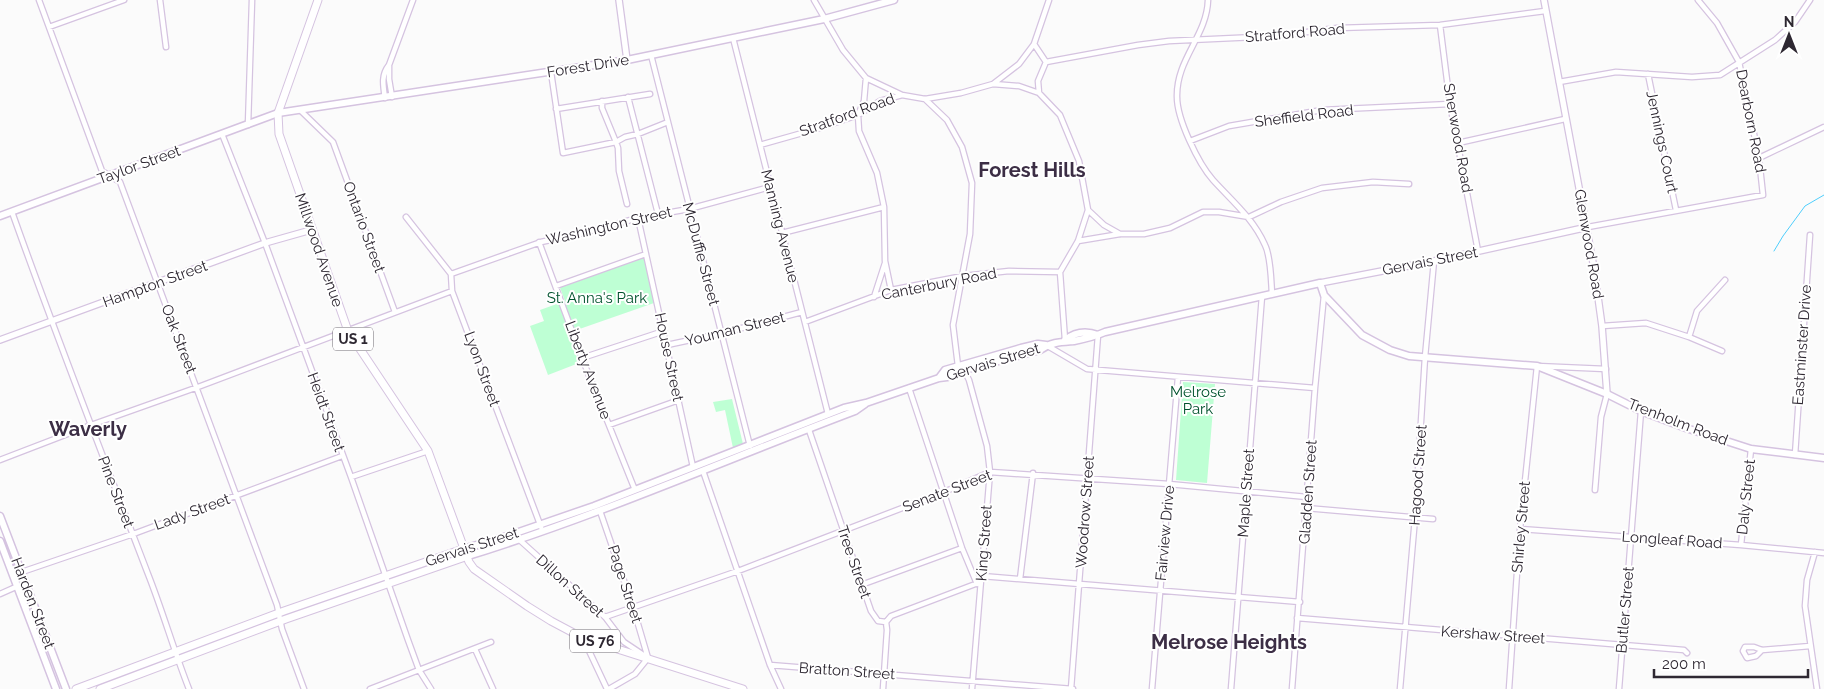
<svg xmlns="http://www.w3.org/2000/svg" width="1824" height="689" font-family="Raleway,sans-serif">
	<rect width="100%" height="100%" fill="#fbfbfb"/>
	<!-- green -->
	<path fill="#beffd4" d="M644,257L654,303L568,333L579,363L548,375L530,326L544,321L540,310L565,301L559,285Z
		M1183,382L1215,384L1207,483L1176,480Z
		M732,399L743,444L733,448L725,410L716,412L713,402Z"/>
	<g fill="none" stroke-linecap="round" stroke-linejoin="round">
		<!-- stream -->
		<path stroke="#4fcefc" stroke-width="1" d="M1774,251L1783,236L1805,206L1824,195"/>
		<!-- minor casing -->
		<g stroke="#d5c3e0" stroke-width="7">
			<path id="minor" d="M39,0L102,171L120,182L277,605L282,629L304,689
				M160,0L166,47
				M814,0L843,50L866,78L902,95
				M1208,0C1207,36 1176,59 1177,97C1177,119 1198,163 1213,180C1232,201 1253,218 1265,245C1271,257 1271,280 1272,294
				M1440,25L1450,104L1478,251
				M49,27L124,0
				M733,38L828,414
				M1034,44L1046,62
				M651,55L750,446
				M1046,62L1138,45L1169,41L1277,36L1337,28L1440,25L1545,11
				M1046,62L1038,81L1039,93L1060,115L1079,161L1088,210L1078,241L1060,272
				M389,65V79L392,97
				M551,72L563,153L616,142L602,108V101
				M1648,74L1676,210
				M866,78L864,101L858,115L859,131L877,173L884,207L885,261L891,290
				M1559,82L1616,72L1692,77L1720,75L1775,40L1795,22L1810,0
				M993,84L1019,64L1034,44L1049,0
				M628,97L658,214
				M385,98C383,85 381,75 389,65L413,0
				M925,99L947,120L962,147L972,183L970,234L953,325L958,366
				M556,109L650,94
				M300,110L333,142L395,312
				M248,125L252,0
				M222,134L265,243L351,477L408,640L419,670L431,689
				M1190,141L1229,126L1322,110L1450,104
				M1458,143L1565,119
				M760,145L820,128L858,115L880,101L902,95L925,99L961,93L993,84L1019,86L1039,93
				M1759,158L1824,127
				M627,204L619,171L618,148L616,142L625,137L638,134L668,122
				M1088,210L1104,225L1120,234
				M12,212C55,333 102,454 148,574C163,612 174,651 189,689
				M406,217L451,274L452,291L541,527
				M638,218L693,467
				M1588,227L1763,195L1759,158L1739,62L1717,23L1698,0
				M782,233L884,207
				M1078,241L1120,234H1144L1170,228L1203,212H1219L1249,217L1281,202L1322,188L1373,182L1409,184
				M539,242L582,358L635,490
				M1060,272L1065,340
				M451,274L541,242L583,233L638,218L689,209L770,187
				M556,286L646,254
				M874,297L885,263
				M805,322L891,290L963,276L1009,271L1060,272
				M1602,326L1646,323L1689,337L1722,351
				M1689,337L1697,311L1725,280
				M667,345L723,333L802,312
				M1046,345L1087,369L1315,388
				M582,358L664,331
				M964,370L969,380L987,446L990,472L972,689
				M909,388L962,548L977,584
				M609,425L679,400
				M809,430L871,611L878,621L886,622
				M1795,455L1810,235
				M0,460L91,425L198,387L452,291
				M703,471L770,665L781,689
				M351,477L428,451
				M1595,490L1601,417L1607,394
				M1306,508L1433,519
				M600,511L633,607L648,658
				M1520,529L1741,545L1824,553
				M513,534L605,617L624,642L645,656
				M1741,545L1751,449
				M1815,552L1807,580L1805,606L1817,689
				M13,575L136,533L342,456
				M982,576L1300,602
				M1020,579L1033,473
				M861,585L962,548
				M0,594L18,586
				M605,617L738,571L944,492L990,472L1169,484L1307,497
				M1297,618L1684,650L1687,653
				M886,622L891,616L978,583
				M583,638L607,689
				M475,649L493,689
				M1762,650L1756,656L1747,658L1743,651L1745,647H1754L1762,650L1810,646
				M770,665L1073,689
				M370,689L491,642
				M609,689L635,674L648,658
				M883,689L887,630L886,622
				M1071,689L1098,335
				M1152,689L1178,377
				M1231,689L1262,296
				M1292,689L1315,388L1324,295
				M1400,689L1415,518L1425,357L1434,261
				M1509,689L1520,529L1537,366L1606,369
				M1619,689L1641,411"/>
		</g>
		<!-- tertiary casing -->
		<g stroke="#d5c3e0" stroke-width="8">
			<path id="tertiary" d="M619,0L627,60
				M1544,0L1594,268L1602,326L1607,394
				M1320,283L1434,261L1588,227
				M0,340L265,243L311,230"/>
		</g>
		<!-- secondary casing -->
		<g stroke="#d5c3e0" stroke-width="9">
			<path id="secondary" d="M0,216L278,113L627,60L824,19L894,0
				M1065,340C1075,332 1087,331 1098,335
				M939,378L945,370L1021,348L1038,344L1046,345
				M0,516L66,689
				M0,541L56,689
				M463,549L507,536L594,506L844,408L866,403L939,378L947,377L964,370L1040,350C1051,342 1062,342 1074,341C1084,339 1096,336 1105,332L1320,283L1324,295L1362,335L1390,350L1409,356L1537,366L1607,394L1641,411L1686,428L1751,449L1824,458
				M465,557C598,516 725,460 855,411L865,404"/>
		</g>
		<!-- primary casing -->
		<g stroke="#d5c3e0" stroke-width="9">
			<path id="primary" d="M318,0L278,113L279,134L348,331L428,451L469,562L474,569L527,606L551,621L583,638L743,689
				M76,689L284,611L463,549
				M100,689L286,619L465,557"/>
		</g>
		<!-- minor -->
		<use href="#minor" stroke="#fff" stroke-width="4.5"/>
		<!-- tertiary -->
		<use href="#tertiary" stroke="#fff" stroke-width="5.5"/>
		<!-- secondary -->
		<use href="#secondary" stroke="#fff" stroke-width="6"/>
		<!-- primary -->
		<use href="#primary" stroke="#fff" stroke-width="7"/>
	</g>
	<g text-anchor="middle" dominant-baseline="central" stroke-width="4" stroke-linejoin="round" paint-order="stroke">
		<!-- shield labels -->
		<g fill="#fff" stroke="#6d6870" stroke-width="1">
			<rect x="333" y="327.5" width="40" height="23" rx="4"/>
			<rect x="570" y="629.5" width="50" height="23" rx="4"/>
		</g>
		<g font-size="14" font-weight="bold" fill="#2e2832">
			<text x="353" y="339">US 1</text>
			<text x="595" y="641">US 76</text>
		</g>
		<!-- street labels -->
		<g font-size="15" fill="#2e2832" stroke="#fff">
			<text transform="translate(1295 33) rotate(-5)">Stratford Road</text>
			<text transform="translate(588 66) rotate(-9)">Forest Drive</text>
			<text transform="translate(847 115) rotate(-20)">Stratford Road</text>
			<text transform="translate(1304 116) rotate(-7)">Sheffield Road</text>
			<text transform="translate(1751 121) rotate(79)">Dearborn Road</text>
			<text transform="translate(1458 138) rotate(80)">Sherwood Road</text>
			<text transform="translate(1662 142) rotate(78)">Jennings Court</text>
			<text transform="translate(139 165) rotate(-20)">Taylor Street</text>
			<text transform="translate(609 226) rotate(-13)">Washington Street</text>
			<text transform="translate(780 226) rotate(76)">Manning Avenue</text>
			<text transform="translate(364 227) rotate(70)">Ontario Street</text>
			<text transform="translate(1589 244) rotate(80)">Glenwood Road</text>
			<text transform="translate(319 250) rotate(71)">Millwood Avenue</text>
			<text transform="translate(701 254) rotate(75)">McDuffie Street</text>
			<text transform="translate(1430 261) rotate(-11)">Gervais Street</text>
			<text transform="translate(155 284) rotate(-20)">Hampton Street</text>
			<text transform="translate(939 284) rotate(-11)">Canterbury Road</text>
			<text transform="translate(735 329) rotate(-14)">Youman Street</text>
			<text transform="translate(179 339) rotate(69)">Oak Street</text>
			<text transform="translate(1802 345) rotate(-86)">Eastminster Drive</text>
			<text transform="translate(669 357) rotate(78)">House Street</text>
			<text transform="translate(993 362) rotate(-17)">Gervais Street</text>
			<text transform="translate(482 369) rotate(70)">Lyon Street</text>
			<text transform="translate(588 370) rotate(69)">Liberty Avenue</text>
			<text transform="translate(326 412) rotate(70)">Heidt Street</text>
			<text transform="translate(1678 422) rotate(21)">Trenholm Road</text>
			<text transform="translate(1418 475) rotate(-86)">Hagood Street</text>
			<text transform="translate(947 491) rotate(-21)">Senate Street</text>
			<text transform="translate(116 492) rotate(69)">Pine Street</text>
			<text transform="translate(1308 492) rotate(-86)">Gladden Street</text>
			<text transform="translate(1246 493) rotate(-86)">Maple Street</text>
			<text transform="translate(1746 497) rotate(-84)">Daly Street</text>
			<text transform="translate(192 512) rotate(-20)">Lady Street</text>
			<text transform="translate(1085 512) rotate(-86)">Woodrow Street</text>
			<text transform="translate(1521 527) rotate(-85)">Shirley Street</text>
			<text transform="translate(1165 533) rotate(-85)">Fairview Drive</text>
			<text transform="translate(1672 540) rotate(4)">Longleaf Road</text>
			<text transform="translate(984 543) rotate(-86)">King Street</text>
			<text transform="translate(472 547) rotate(-18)">Gervais Street</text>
			<text transform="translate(854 562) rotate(71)">Tree Street</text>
			<text transform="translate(625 584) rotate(72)">Page Street</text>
			<text transform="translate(570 586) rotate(42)">Dillon Street</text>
			<text transform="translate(33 603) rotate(69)">Harden Street</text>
			<text transform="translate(1625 610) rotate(-85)">Butler Street</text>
			<text transform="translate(1493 635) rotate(4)">Kershaw Street</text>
			<text transform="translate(847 671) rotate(4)">Bratton Street</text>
		</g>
		<!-- park labels -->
		<g font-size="15" fill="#00522d" stroke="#fff">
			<text x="597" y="298">St. Anna's Park</text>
			<text x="1198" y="392">Melrose<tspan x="1198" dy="17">Park</tspan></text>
		</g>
		<!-- district labels -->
		<g font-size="20" font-weight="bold" fill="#3c2e45" stroke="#fff">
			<text x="1032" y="170">Forest Hills</text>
			<text x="88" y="429">Waverly</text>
			<text x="1229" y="642">Melrose Heights</text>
		</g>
	</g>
	<!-- north arrow -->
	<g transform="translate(1789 35)" stroke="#ffffff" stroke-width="4" paint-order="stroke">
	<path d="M0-4L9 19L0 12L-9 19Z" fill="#2e2832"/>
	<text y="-8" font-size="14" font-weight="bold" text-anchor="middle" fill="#2e2832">N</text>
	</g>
	<!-- scale -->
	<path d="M1654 669v8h154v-8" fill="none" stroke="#2e2832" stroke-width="2.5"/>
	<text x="1662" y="669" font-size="15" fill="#2e2832" stroke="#ffffff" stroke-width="4" paint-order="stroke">200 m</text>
</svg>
